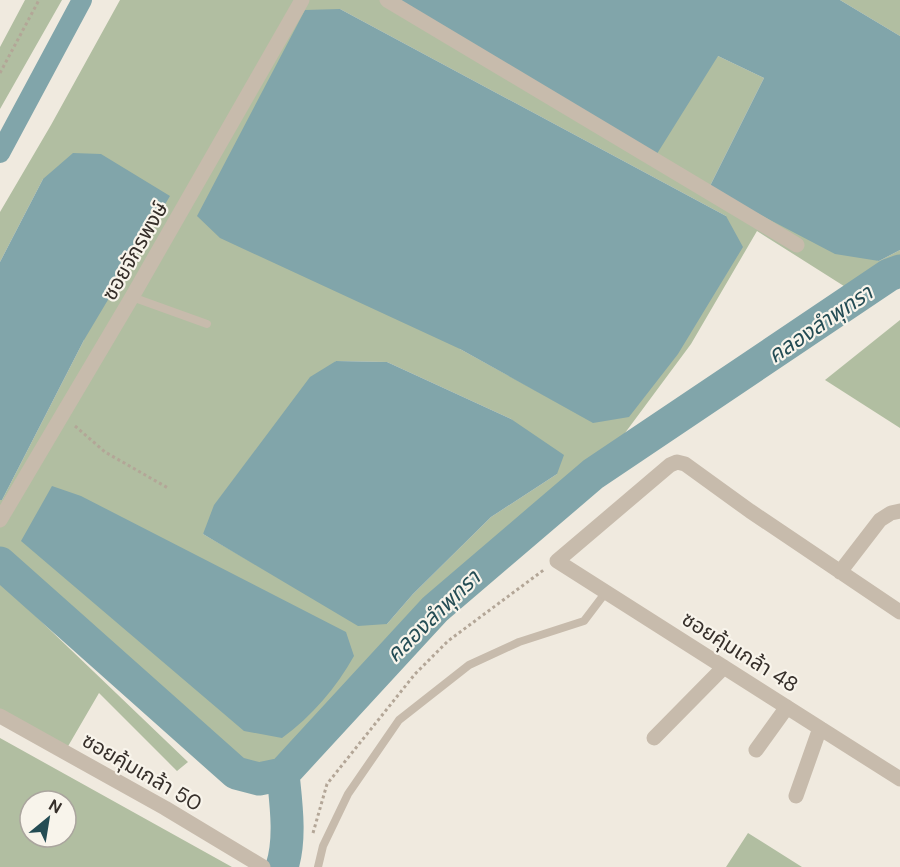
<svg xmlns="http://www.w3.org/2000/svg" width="900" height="867" font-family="'DM Sans','Noto Sans Thai',sans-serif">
	<rect width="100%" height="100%" fill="#f0eadf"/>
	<!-- green -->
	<path fill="#b1bea1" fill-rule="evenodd" d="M25,0H62L0,109V47Z
		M120,0H385L718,56L764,78L709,188L879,261L900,250V261L847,288L757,231L691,344L622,437L361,680L281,763L265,770L249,767L0,550V500H2L84,340L43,179L0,262V212L51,125ZM340,9L726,216L593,422L460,349ZM336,361L387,362L511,419L557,474L491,517L413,594L387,624L286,582L203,534Z
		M840,0H900V36Z
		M900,320V428L825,380Z
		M0,584L22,603L188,762L177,771L99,693L67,748L0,710Z
		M0,738L232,867H0ZM30,801H66V837H30Z
		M748,833L802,867H726Z"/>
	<!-- water -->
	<path fill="#81a5aa" d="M385,0H840L900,36V250L879,261L835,254L709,188L764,78L718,56L655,157Z
		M340,9L726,216L743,247L678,354L629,417L593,423L460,349L220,238L197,216L305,10Z
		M73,153L101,154L170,196L84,340L2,500H0V262L43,179Z
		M336,361L387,362L511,419L564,455L557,474L491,517L413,594L387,624L358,626L203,534L214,505L310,377Z
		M52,486L81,496L346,632L354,656C336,688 312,716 282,738L244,731L21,541Z"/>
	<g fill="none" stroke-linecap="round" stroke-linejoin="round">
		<!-- canal -->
		<path stroke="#81a5aa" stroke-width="20" d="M0,153L82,0"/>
		<!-- river -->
		<path stroke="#81a5aa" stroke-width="33" d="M0,563L236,773L259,779L283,774L435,609L593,474L889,275L900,271
			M282,867C291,838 286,804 283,774"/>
		<!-- path -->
		<path stroke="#b3a697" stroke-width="3" stroke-dasharray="3 3" stroke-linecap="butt" d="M0,73L39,0
			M75,426L105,452L168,488
			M313,833L327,784L415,674L448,641L545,569"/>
		<!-- lane -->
		<path stroke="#c7bbac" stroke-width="8" d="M132,297L207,324
			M318,867L323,846L348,794L399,720L469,665L519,642L584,621L606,592"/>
		<!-- street -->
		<path stroke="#c7bbac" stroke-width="15" d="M387,0L797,245
			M0,520L132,297L302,0
			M840,572L880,520L891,513L900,511
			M900,612L750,511L685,464L677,462L670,465L557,561L900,779
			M0,716L165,808L263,867
			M654,738L724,667
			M756,750L787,707
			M796,796L820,728"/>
	</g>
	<g text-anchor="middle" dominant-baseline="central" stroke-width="4.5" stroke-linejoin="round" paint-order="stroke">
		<!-- street labels -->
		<g font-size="21" fill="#362f2a" stroke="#f8f4eb">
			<text transform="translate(135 251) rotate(-60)">ซอยจักรพงษ์</text>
			<text transform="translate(740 652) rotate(32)">ซอยคุ้มเกล้า 48</text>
			<text transform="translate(142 772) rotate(30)">ซอยคุ้มเกล้า 50</text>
		</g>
		<!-- water labels -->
		<g font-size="22" font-style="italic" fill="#244c54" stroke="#f8f4eb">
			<text transform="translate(820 324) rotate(-34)">คลองลำพุทรา</text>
			<text transform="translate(433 616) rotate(-44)">คลองลำพุทรา</text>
		</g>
	</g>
	<!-- north arrow -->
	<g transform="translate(48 819) rotate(30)"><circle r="28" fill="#f8f4eb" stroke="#aaa59e" stroke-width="1.5"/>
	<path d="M0-4.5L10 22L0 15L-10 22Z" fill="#244c54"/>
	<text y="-9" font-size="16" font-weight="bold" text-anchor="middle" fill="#362f2a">N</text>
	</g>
</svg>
